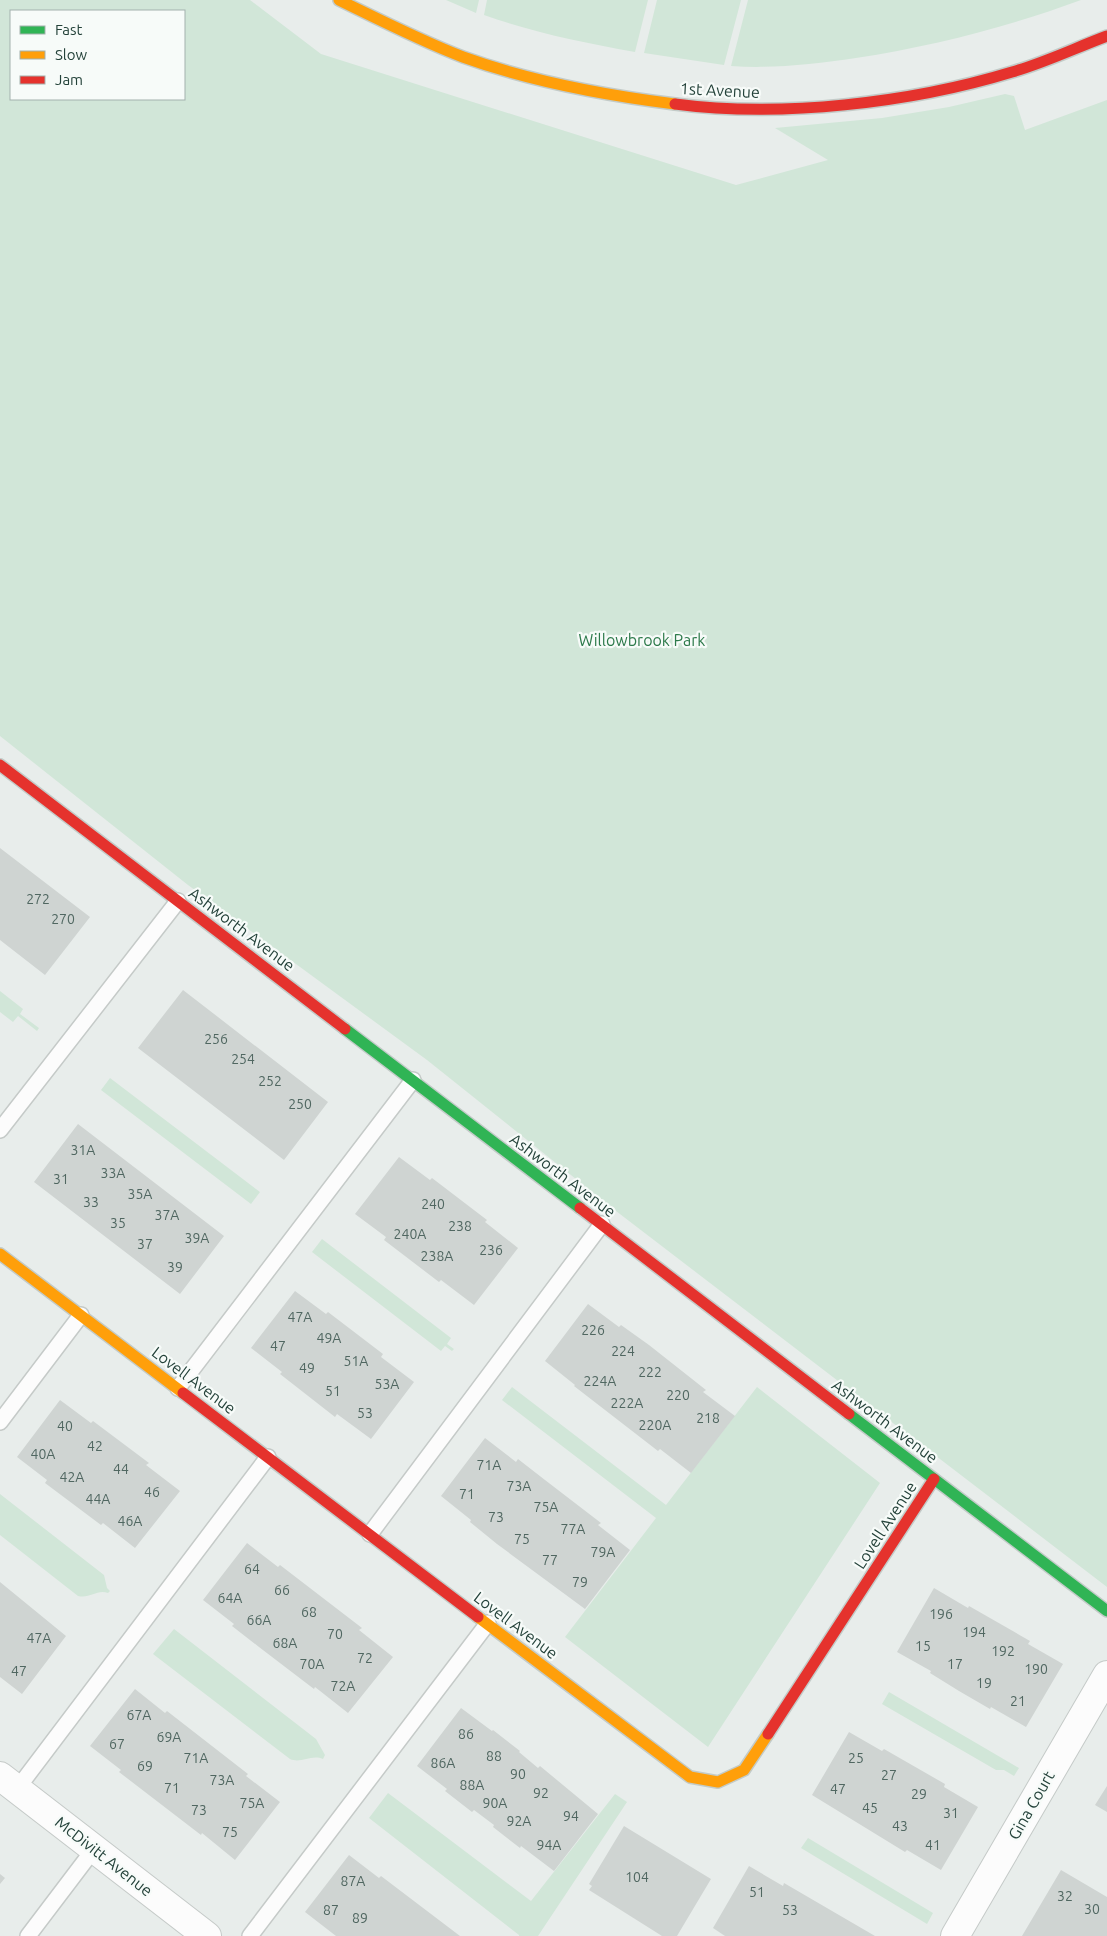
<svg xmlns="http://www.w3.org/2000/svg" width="1107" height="1936" font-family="Ubuntu,sans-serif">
	<rect width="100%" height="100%" fill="#e8edeb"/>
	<!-- green -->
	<path fill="#d1e6d8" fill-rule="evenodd" d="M0,0H250L321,54L736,185L828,160L775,128L882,118L949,107L1005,94L1014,96L1025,130L1107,100V1587L616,1211L427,1060L188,885L0,736ZM11,11H184V99H11Z
		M446,0H479L476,13Z
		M487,0H648L635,52C581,42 535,33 484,15Z
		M657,0H741L724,65L644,53Z
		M748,0H1081C1008,27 934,46 856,58C814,64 773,69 731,66Z
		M0,991L23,1009L20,1014L39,1028L37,1031L18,1016L13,1022L0,1012Z
		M110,1078L260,1192L251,1204L101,1090Z
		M322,1239L451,1338L447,1344L454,1349L452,1351L445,1346L441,1351L312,1252Z
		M512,1387L666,1505L757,1387L880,1483L708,1747L565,1637L656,1518L502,1400Z
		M0,1494L104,1575L107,1588L110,1591L108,1593C97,1589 90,1599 78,1596L0,1535Z
		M174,1629L316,1739L325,1755L323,1759C311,1754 301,1764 290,1759L153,1654Z
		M889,1692L1019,1768L1014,1776L1004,1770H996L882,1704Z
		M388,1793L531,1901L615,1794L627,1802L538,1936H519V1935L369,1818Z
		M808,1838L933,1913L927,1924L801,1848Z"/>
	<!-- building -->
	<path fill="#cfd4d2" d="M0,848L90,917L45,975L0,940Z
		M183,990L328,1102L284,1160L138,1048Z
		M78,1124L224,1236L180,1294L34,1182Z
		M399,1157L430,1180L432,1178L487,1220L485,1222L518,1248L474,1305L441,1280L439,1282L384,1240L386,1237L355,1214Z
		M295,1291L326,1314L328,1312L383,1354L381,1357L414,1382L371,1439L337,1414L335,1417L280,1374L282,1372L251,1348Z
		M588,1304L619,1327L621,1325L649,1345L706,1390L703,1392L735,1416L691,1473L660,1449L658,1451L574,1386L575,1385L545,1361Z
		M60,1400L91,1423L93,1421L149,1463L146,1465L180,1491L135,1548L103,1523L101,1525L45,1483L47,1480L17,1457Z
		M485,1438L516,1462L518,1459L545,1480L601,1523L598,1525L630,1550L585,1609L497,1544L470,1522L471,1520L441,1496Z
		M247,1543L278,1567L280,1565L362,1628L359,1630L393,1657L348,1713L315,1687L314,1689L259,1647L232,1626L234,1624L203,1600Z
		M0,1582L66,1636L22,1694L0,1677Z
		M934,1588L968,1608L969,1606L1030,1641L1028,1644L1063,1664L1026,1727L991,1707L990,1709L959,1691L930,1673L931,1671L897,1652Z
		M135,1689L165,1713L167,1711L248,1774L246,1776L280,1802L235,1860L202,1833L201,1835L119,1772L121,1770L90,1746Z
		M461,1708L492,1731L493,1730L520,1751L519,1752L538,1768L540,1766L598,1814L554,1871L521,1846L520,1848L493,1827L494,1825L474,1810L472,1812L445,1791L447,1789L417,1766Z
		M849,1732L882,1751L884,1749L945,1784L944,1787L978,1807L941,1870L907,1850L905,1852L812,1795Z
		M1107,1786V1812L1095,1805Z
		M624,1826L711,1879L677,1936H662L589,1890L592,1886L589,1884Z
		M349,1855L379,1878L381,1876L460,1936H336L305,1912Z
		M749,1866L783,1886L784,1883L875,1936H725L713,1928Z
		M1061,1870L1107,1897V1936H1022Z
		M0,1874L5,1878L0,1884Z"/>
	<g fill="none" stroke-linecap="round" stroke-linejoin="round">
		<!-- lane casing -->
		<g stroke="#c5cac8" stroke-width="18">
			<path id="lane" d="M0,1130L178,901
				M178,1388L413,1080
				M0,1422L81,1315
				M370,1534L602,1224
				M17,1789L268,1457
				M28,1936L94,1849
				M250,1936L488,1623"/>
		</g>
		<!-- street casing -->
		<g stroke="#c5cac8" stroke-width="30">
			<path id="street" d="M0,1776L207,1936
				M955,1936L1107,1675"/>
		</g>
		<!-- fast casing -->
		<g stroke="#c3cbc8" stroke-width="14">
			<path id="fast" d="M345,1029L580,1208
				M849,1414L1107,1611"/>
		</g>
		<!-- slow casing -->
		<g stroke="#c3cbc8" stroke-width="14">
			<path id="slow" d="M339,0C380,20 421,41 463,57C532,82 603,95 675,104
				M0,1254L183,1393
				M478,1617L690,1777L718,1782L744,1770L768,1734"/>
		</g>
		<!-- jam casing -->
		<g stroke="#c3cbc8" stroke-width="14">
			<path id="jam" d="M675,104C779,118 911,103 1012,72C1044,63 1075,48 1107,36
				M0,765L345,1029
				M580,1208L849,1414
				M183,1393L478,1617
				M768,1734L934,1479"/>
		</g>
		<!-- lane -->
		<use href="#lane" stroke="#fcfcfc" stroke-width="15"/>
		<!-- street -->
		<use href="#street" stroke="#fcfcfc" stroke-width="28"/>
		<!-- fast -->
		<use href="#fast" stroke="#30b455" stroke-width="11"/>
		<!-- slow -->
		<use href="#slow" stroke="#ff9f0a" stroke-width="11"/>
		<!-- jam -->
		<use href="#jam" stroke="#e5322d" stroke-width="11"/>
	</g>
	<g text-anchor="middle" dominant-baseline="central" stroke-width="4.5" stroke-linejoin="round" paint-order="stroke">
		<!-- number labels -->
		<g font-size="14" fill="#506761">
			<text x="38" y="899">272</text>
			<text x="63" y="919">270</text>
			<text x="216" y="1039">256</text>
			<text x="243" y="1059">254</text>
			<text x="270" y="1081">252</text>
			<text x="300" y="1104">250</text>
			<text x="83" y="1150">31A</text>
			<text x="113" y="1173">33A</text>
			<text x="61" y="1179">31</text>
			<text x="140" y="1194">35A</text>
			<text x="91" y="1202">33</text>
			<text x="433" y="1204">240</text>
			<text x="167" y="1215">37A</text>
			<text x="118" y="1223">35</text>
			<text x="460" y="1226">238</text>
			<text x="410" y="1234">240A</text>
			<text x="197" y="1238">39A</text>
			<text x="145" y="1244">37</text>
			<text x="491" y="1250">236</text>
			<text x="437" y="1256">238A</text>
			<text x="175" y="1267">39</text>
			<text x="300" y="1317">47A</text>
			<text x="593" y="1330">226</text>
			<text x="329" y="1338">49A</text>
			<text x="278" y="1346">47</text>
			<text x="623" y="1351">224</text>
			<text x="356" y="1361">51A</text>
			<text x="307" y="1368">49</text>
			<text x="650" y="1372">222</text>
			<text x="600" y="1381">224A</text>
			<text x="387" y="1384">53A</text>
			<text x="333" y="1391">51</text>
			<text x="678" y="1395">220</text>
			<text x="627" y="1403">222A</text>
			<text x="365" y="1413">53</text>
			<text x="708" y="1418">218</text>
			<text x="655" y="1425">220A</text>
			<text x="65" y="1426">40</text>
			<text x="95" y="1446">42</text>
			<text x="43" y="1454">40A</text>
			<text x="489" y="1465">71A</text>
			<text x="121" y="1469">44</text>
			<text x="72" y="1477">42A</text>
			<text x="519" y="1486">73A</text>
			<text x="152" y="1492">46</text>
			<text x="467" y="1494">71</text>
			<text x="98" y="1499">44A</text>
			<text x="546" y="1507">75A</text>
			<text x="496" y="1517">73</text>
			<text x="130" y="1521">46A</text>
			<text x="573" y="1529">77A</text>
			<text x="522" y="1539">75</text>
			<text x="603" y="1552">79A</text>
			<text x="550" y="1560">77</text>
			<text x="252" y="1569">64</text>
			<text x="580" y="1582">79</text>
			<text x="282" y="1590">66</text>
			<text x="230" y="1598">64A</text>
			<text x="309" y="1612">68</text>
			<text x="941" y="1614">196</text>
			<text x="259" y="1620">66A</text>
			<text x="974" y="1632">194</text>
			<text x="335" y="1634">70</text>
			<text x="39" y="1638">47A</text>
			<text x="285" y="1643">68A</text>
			<text x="923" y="1646">15</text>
			<text x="1003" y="1651">192</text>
			<text x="365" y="1658">72</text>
			<text x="312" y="1664">70A</text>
			<text x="955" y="1664">17</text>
			<text x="1036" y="1669">190</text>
			<text x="19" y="1671">47</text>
			<text x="984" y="1683">19</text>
			<text x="343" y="1686">72A</text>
			<text x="1018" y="1701">21</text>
			<text x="139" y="1715">67A</text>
			<text x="466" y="1734">86</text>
			<text x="169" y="1737">69A</text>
			<text x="117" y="1744">67</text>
			<text x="494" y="1756">88</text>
			<text x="196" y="1758">71A</text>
			<text x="856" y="1758">25</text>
			<text x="443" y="1763">86A</text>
			<text x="145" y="1766">69</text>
			<text x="518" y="1774">90</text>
			<text x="889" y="1775">27</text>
			<text x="222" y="1780">73A</text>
			<text x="472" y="1785">88A</text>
			<text x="172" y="1788">71</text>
			<text x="838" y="1789">47</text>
			<text x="541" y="1793">92</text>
			<text x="919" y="1794">29</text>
			<text x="252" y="1803">75A</text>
			<text x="495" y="1803">90A</text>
			<text x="870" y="1808">45</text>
			<text x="199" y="1810">73</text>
			<text x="951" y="1813">31</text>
			<text x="571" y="1816">94</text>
			<text x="519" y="1821">92A</text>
			<text x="900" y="1826">43</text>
			<text x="230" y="1832">75</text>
			<text x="549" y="1845">94A</text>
			<text x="933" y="1845">41</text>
			<text x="637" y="1877">104</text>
			<text x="353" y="1881">87A</text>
			<text x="757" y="1892">51</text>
			<text x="1065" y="1896">32</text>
			<text x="1092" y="1909">30</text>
			<text x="331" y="1910">87</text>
			<text x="790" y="1910">53</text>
			<text x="360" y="1918">89</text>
		</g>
		<!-- street labels -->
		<g font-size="16" fill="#24423a" stroke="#f7fbf9">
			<text transform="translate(720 90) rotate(3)">1st Avenue</text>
			<text transform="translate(242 929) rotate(37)">Ashworth Avenue</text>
			<text transform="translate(563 1175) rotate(37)">Ashworth Avenue</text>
			<text transform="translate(194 1380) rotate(37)">Lovell Avenue</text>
			<text transform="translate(885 1421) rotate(37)">Ashworth Avenue</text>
			<text transform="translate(885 1525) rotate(-57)">Lovell Avenue</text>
			<text transform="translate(516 1625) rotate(37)">Lovell Avenue</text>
			<text transform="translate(1031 1805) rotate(-60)">Gina Court</text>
			<text transform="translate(104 1856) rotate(38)">McDivitt Avenue</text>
		</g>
		<!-- park labels -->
		<g font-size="16" fill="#2d7a4b" stroke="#f7fbf9">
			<text x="642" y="640">Willowbrook Park</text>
		</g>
	</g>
	<!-- legend -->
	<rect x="10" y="10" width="175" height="90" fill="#f7fbf9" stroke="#a3b1ad"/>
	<rect x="20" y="26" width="25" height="8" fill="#30b455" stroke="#a3b1ad"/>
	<text x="55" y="35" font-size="15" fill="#24423a">Fast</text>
	<rect x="20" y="51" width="25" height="8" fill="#ff9f0a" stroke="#a3b1ad"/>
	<text x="55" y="60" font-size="15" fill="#24423a">Slow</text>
	<rect x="20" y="76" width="25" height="8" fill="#e5322d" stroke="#a3b1ad"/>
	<text x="55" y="85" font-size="15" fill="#24423a">Jam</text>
</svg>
